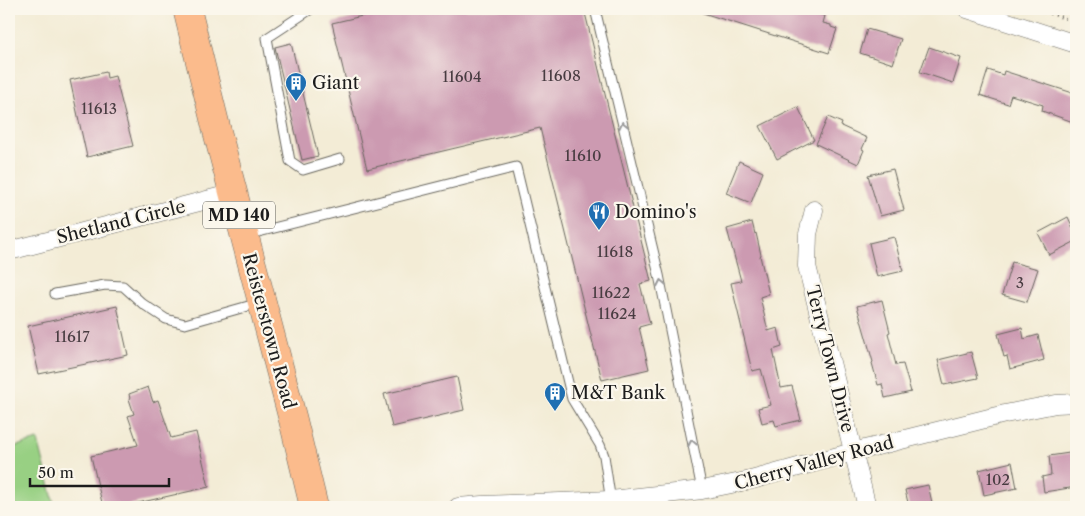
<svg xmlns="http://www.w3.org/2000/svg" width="1085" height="516" font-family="'Libre Caslon Text',serif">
	<rect width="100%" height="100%" fill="#fbf7ec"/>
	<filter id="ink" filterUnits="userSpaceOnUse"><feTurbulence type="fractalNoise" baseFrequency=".02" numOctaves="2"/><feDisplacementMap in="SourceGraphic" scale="10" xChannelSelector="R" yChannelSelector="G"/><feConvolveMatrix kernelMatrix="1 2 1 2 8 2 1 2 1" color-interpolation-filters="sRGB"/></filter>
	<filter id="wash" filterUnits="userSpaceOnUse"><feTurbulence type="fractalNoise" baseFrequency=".0096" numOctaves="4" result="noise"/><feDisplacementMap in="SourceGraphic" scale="20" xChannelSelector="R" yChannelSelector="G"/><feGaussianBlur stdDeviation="1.12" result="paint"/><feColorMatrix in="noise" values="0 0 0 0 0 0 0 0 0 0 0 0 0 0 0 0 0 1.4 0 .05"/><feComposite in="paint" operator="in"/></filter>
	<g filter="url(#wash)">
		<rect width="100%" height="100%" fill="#f3ecd6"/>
		<!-- green -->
		<path fill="#98d083" stroke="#5a7650" d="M38,440L55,507H9V448Z"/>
		<g id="blocks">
			<!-- building -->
			<path fill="#cc9ab1" d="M392,9H584L651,281L640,284L650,324L639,327L649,369L602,380L540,128L367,169L332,23Z
				M701,9H802L825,16L823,23L831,25V27L837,29L829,53L700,12Z
				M867,29L901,39L893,64L860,53Z
				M291,43L318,156L302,160L275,47Z
				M929,47L961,58L953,83L920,72Z
				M988,70L1003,75L1004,71L1076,94V123L1042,111L1043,105L1011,95L1008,104L980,95Z
				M106,72L107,78L115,76L133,146L87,157L70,80Z
				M798,107L814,140L777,159L760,126Z
				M828,117L842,123L841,126L867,138L862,149L864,150L858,164L816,144Z
				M739,161L763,172L751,203L726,193Z
				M893,169L904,210L880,216L868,175Z
				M1068,217L1076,235V241L1049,255L1038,233Z
				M752,222L755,234L756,233L761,255L760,256L769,294L760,297L768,331L778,328L782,347L773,350L781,388L792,386L801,420L776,426L774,420L762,423L758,408L771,405L761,369L752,371L731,283L741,281L727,229Z
				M894,237L903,271L877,277L869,243Z
				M1012,262L1038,269L1027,302L1002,295Z
				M882,300L890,332L888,333L896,365L903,364L911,392L885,398L882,384L878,385L872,363L873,362L857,306Z
				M117,306L128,355L39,374L28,326Z
				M1022,328L1024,339L1038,335L1044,360L1010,369L1007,356L1004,357L998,334Z
				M971,352L978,378L944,385L938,360Z
				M457,377L464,410L392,427L384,394Z
				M148,387L153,402L158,400L171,438L196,432L209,487L120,507H103L91,456L138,445L128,416L134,414L129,399H130L129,394Z
				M1076,452V487L1044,492L1042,477L1051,475L1049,456Z
				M1012,462L1017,488L984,495L979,470Z
				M928,485L933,507H909L905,490Z"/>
		</g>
	</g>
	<g filter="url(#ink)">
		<use href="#blocks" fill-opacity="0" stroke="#67655d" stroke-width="1"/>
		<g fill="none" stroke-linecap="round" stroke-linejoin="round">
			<!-- service casing -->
			<g stroke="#67655d" stroke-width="11">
				<path id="service" d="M311,9L267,38L290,161L303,170L340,159
					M595,9L659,275L702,490
					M246,235L516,167L572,399L600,445L604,456L611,502
					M55,294L105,285L123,286L143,304L166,319L185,324L259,303"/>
			</g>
			<!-- minor casing -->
			<g stroke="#67655d" stroke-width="19">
				<path id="minor" d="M967,9L1076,44
					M814,210L808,234L807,266L867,507
					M9,251L234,193
					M458,507L482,505L611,500L702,490L751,480L853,452L1005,414L1056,404L1076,403"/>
			</g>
			<!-- primary casing -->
			<g stroke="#67655d" stroke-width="29">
				<path id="primary" d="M187,9L218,135L293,420L314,507"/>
			</g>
			<!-- path -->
			<path stroke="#67655d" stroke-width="3" stroke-dasharray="1 4" stroke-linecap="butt" d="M1036,9L1076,22"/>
			<!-- service -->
			<use href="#service" stroke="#fff" stroke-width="9"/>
			<!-- minor -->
			<use href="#minor" stroke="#fff" stroke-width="18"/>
			<!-- primary -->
			<use href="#primary" stroke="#fbbb8c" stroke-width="28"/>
		</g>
		<!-- one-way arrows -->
		<defs><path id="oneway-chevron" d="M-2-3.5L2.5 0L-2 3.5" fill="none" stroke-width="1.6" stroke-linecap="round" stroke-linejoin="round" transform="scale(1.25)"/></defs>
		<g stroke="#999">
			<use href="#oneway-chevron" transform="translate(623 125) rotate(-103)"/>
			<use href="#oneway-chevron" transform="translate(661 283) rotate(-101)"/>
			<use href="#oneway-chevron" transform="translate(692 443) rotate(-101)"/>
		</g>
	</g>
	<!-- icons -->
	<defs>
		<g id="building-pin" transform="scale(1.125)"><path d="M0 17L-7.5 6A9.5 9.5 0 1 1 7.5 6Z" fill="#1f6fb2" stroke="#fbf7ec"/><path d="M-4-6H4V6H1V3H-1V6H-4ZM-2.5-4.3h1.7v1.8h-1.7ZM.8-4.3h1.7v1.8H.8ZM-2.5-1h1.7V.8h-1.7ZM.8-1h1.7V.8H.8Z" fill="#fff"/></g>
		<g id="restaurant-pin" transform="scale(1.125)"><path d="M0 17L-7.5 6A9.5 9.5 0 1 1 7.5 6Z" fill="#1f6fb2" stroke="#fbf7ec"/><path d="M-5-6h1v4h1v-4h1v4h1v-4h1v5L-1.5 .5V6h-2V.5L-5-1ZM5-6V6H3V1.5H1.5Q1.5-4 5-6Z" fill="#fff"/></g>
	</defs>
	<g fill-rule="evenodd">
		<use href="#building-pin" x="296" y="83"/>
		<use href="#restaurant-pin" x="599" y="212"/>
		<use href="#building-pin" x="555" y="393"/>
	</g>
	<g text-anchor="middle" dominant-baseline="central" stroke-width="4.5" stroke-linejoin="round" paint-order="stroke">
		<!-- number labels -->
		<g font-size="15" fill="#483c41">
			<text x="561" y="75">11608</text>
			<text x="462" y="76">11604</text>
			<text x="99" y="108">11613</text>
			<text x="583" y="155">11610</text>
			<text x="615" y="251">11618</text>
			<text x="1020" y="282">3</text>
			<text x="611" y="292">11622</text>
			<text x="617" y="313">11624</text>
			<text x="72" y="336">11617</text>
			<text x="998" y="479">102</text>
		</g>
		<!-- shield labels -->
		<rect fill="#fbf7ec" stroke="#5f5e5a" stroke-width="1" x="203" y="201.5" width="72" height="27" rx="4"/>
		<g font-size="16" font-weight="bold" fill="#1c1c1c">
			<text x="239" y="215">MD 140</text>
		</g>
		<!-- poi labels -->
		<g font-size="18" fill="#1c1c1c" stroke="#fbf7ec" text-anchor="start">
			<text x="312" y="83">Giant</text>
			<text x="615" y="212">Domino's</text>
			<text x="571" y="393">M&amp;T Bank</text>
		</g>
		<!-- street labels -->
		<g font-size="18" fill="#1c1c1c" stroke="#fbf7ec">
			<text transform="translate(121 222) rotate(-14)">Shetland Circle</text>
			<text transform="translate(269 331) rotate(75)">Reisterstown Road</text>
			<text transform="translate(830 359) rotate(76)">Terry Town Drive</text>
			<text transform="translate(814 463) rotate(-15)">Cherry Valley Road</text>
		</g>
	</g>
	<!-- margin -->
	<rect width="1085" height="516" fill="none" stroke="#fbf7ec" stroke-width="30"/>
	<!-- scale -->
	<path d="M30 478v8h139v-8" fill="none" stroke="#1c1c1c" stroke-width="2.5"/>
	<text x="38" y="478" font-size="15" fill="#1c1c1c" stroke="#fbf7ec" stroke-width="4" paint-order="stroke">50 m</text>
</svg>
